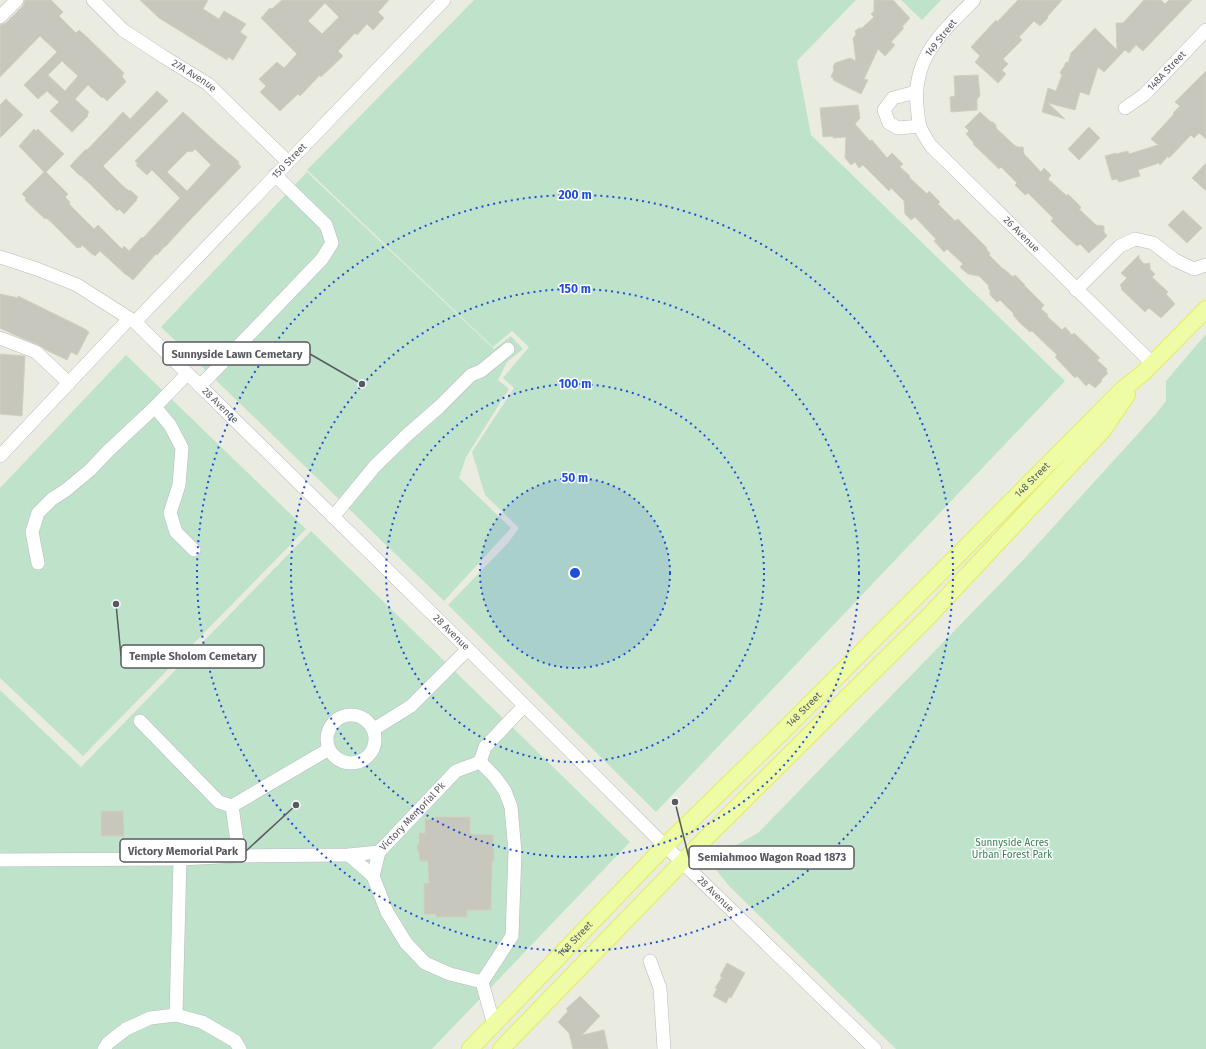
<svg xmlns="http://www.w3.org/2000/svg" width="1206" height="1049" font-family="'Fira Sans',sans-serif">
	<rect width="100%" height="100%" fill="#ebece1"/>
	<!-- green -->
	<path fill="#bee3ca" d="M474,0H856L797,61L811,135L1065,381L656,812L448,605L508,543L519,528L485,495L472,452L514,388L503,378L529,347L512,331L493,347L307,170Z
		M901,0H941L922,20Z
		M307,172L494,349L511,336L523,349L507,362L498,380L509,389L466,457L459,478L511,528L444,601L161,327Z
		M1206,334V1049H896L730,887L716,870L720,854L758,833L1025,558L1155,415L1166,401V381Z
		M126,355L306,529L83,756L0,678V488Z
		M311,531L630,842L432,1049H0V690L81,767Z"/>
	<!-- building -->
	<path fill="#c7c7bd" stroke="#d0d0bf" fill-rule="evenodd" d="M25,0H51L63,12L59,16L76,33L79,30L88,38L124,73L122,76L126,82L107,101L103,97L102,98L88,85L75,99L89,112L87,115L88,116L72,132L50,111L59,102L47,91L38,99L24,85L57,52L40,36L0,77V25L6,23L23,6ZM62,61L78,76L65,91L48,75Z
		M140,0H208L203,9L219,19L224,11L246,24L240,32L247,37L233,60L228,57L227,60L159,18Z
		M282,0H389L378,12L384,18L373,30L367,24L357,35L355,33L338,51L343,56L321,77L320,75L300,96L298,94L280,111L260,92L266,86L259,79L277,62L284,68L297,54L261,18L270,8L272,9ZM325,3L339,17L322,34L308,21Z
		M874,0H893L910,18L902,27L904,28L891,42L895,45L885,56L878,49L864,79L868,80L861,94L833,80L834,79L831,77L834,70L833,67L835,63L850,58L856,61L853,38L856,35L855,31L859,28H862L874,17L871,14L874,11Z
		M1018,0H1062L1047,17L1048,18L1040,26L1034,21L1019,37L1022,40L1003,59L1008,64L1002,70L1006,74L998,83L975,62L980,56L971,47L996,20L997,22Z
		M1144,0H1161L1165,4L1169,0H1192L1143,51L1136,45L1129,53L1125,50L1104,72L1098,67L1089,95L1080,92L1075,110L1048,103L1065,119L1042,112L1048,88L1056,91L1062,75L1060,73L1062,69L1064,67L1066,62L1068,63L1071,53L1095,28L1117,50L1116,23H1123Z
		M1206,71V139L1199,133L1194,138L1191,135L1169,158L1168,156L1160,165L1159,163L1138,170L1140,176L1119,182L1117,179L1112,180L1105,156L1116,153V154L1128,151L1129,154L1158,145L1151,139L1174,114L1173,113L1180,106L1175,102Z
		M978,75L980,96L977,99V110L951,112L950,97L955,96L954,76Z
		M157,91L168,101L103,166L123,186L129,191L130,190L138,197L136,199L137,200L124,214L119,209L117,211L88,182L80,175H79L70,166L85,150L88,149L123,112L130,119Z
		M6,99L23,115L0,138V105Z
		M858,105L860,118L855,124L870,141L872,140L887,158L892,153L903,164L900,167L910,176L909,177L927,194L929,191L940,202L938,204L955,221L958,219L987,248L986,249L990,253L989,255L1003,269H1004L1013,277L1015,275L1025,285H1024L1044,305L1041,309L1048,315L1047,316L1062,330L1065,327L1072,335L1074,333L1100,358L1097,360L1107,369L1106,371L1108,373L1101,380L1102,381L1095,388L1089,383L1086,386L1077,376L1075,378L1055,357L1057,355L1032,331L1030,332L1019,322L1013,315L1014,314L1000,300L997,302L990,295V290L988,288L989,286L979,276L968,274L960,267L963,264L947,249L944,252L934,241L936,239L915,217L911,220L905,214L904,201L891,188L889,191L863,165L859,168L855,162L851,165L845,158L846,137L833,138V136L823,137L820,108Z
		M183,112L220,146L231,155L239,162L238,163L241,167L187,223L165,247V246L157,255L156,254L133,280L127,275H126L100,251L95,256L93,254V255L82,245L80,248L78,247L77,248L51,222L46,218L45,219L25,200L26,198L22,194L44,172L19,146L34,129L36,131L38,129L64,154L46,172L68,194L65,197L70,202L69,204L94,229L98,225L122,249L124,246L129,251L142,237L143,238L180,198L152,170L147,175L136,165L138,164L135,161ZM195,149L211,165L187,191L167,172L188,151L190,152L191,151L192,152Z
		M980,112L991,122H993L996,125V128L1014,145L1018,147H1023L1024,154L1027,157L1041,172L1044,168L1051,175L1048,179L1067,196L1068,194L1080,206L1081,208L1079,209L1096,225L1104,226V232L1107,236L1089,253L1080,244L1077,246L1063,233L1051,221L1053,218L1028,193L1025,195L1015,185L1017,183L1001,167L999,169L973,144L974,143L966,134L969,131L965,127Z
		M1089,127L1100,138L1079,160L1068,149Z
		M1206,163V191L1192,178Z
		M1183,210L1202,228L1187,243L1168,225Z
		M1139,255V258L1144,264L1150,263V269L1155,274L1152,277L1168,292L1166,294L1175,304L1161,318L1149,308L1145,312L1121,289L1122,288L1120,285L1127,278L1121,273Z
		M0,294L18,298V296L87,330V331L89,332L77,355L71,352L67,360L46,350L39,345L17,336L0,328Z
		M0,354L25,356L22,416L0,414Z
		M101,811H123L124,836H101Z
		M435,817H470V834L493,835L494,861H492L491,910H467V917H436V914H424V883H429L428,861H420L419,853L417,849V846L419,843V833H425V819H435Z
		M727,963L745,973L731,998L729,997L726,1003L713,996L717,989L715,988L722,977L720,976Z
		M580,996L600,1016L582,1035L604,1030L608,1049H573L569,1033L558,1022L568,1011L566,1009Z"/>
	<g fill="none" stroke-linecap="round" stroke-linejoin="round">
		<!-- minor casing -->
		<g stroke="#b9b9bf" stroke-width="14">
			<g id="minor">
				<path id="s1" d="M93,0L123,30L164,57L208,84L288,162"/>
				<path id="s2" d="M974,0C943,31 912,58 917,106C918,113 918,121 920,127C923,134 927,140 931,146L1153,364"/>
				<path d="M0,17L17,0"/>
				<path d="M916,92L893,98L884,110L889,123L898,128L920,126"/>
				<path id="s3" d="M1125,108L1144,95L1206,30"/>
				<path id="s4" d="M0,257L37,269L77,285L135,322L468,649L656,837L875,1049"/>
				<path d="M1076,290L1120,246L1135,239L1153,243L1175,260L1194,269L1206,265"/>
				<path id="s5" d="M135,322L444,0"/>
				<path d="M0,338L36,352L69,383"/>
				<path d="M187,374L155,407L170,425L182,448L179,485L170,513L176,532L194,550"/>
				<path d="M200,386L322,259L332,243L326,225L275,175"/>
				<path d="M0,456L129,319"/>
				<path d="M333,517L375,466L407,435L439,407L471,375L481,371L508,349"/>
				<path d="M38,563L32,532L38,513L52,499L66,490L90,470L108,451L155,407"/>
				<circle cx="351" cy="739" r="24"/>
				<path d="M140,721L219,802L232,806"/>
				<path d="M374,729L411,706L468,649"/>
				<path d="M480,762L495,777L505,791L511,807L515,852L512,936L482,982"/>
				<path d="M349,855L373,876"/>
				<path d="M239,856L232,806L329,749"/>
				<path d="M0,860L180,859L239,856L349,855L379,852"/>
				<path d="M650,961L660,988L664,1049"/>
				<path d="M176,1015L180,859"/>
				<path id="s6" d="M494,1025L482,982L450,974L425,963L406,943L387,912L373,876L379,852L456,771L480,762L485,747L524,706"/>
				<path d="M104,1049L108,1043L126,1029L150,1018L176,1015L202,1022L235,1041L240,1049"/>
			</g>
		</g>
		<!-- major casing -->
		<g stroke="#e6ec5a" stroke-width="18">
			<g id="major">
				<path id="s7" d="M470,1049L666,845L784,730L1123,389L1142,374L1206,309"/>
				<path d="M501,1049L693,851L930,615L1103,430L1127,395"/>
			</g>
		</g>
		<!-- minor -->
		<use href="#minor" stroke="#fff" stroke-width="13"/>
		<!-- major -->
		<use href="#major" stroke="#eefca6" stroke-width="16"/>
	</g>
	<!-- distance rings -->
	<circle cx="575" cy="573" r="95" fill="#1d4ed8" fill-opacity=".12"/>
	<g fill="none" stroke="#1d4ed8" stroke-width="2" stroke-dasharray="2 4">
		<circle cx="575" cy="573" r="95"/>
		<circle cx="575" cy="573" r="189"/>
		<circle cx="575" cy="573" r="284"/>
		<circle cx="575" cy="573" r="378"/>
	</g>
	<g text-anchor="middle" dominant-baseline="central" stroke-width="3" stroke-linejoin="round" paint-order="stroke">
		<!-- street labels -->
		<g font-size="10" fill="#595a61" stroke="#fff">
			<text transform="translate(941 38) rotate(-52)">149 Street</text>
			<text stroke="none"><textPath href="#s3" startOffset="56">148A Street</textPath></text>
			<text stroke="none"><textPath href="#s1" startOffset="127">27A Avenue</textPath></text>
			<text stroke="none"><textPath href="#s5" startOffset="223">150 Street</textPath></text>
			<text stroke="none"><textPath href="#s2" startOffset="295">26 Avenue</textPath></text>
			<text stroke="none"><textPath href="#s4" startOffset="270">28 Avenue</textPath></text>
			<text stroke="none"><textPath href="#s7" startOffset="800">148 Street</textPath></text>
			<text stroke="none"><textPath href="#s4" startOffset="594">28 Avenue</textPath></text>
			<text stroke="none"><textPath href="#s7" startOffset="476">148 Street</textPath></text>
			<text stroke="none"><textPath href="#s6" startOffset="281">Victory Memorial Pk</textPath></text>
			<text stroke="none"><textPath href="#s4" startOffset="966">28 Avenue</textPath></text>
			<text stroke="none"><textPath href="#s7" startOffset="152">148 Street</textPath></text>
		</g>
		<!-- park labels -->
		<g font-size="10" fill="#378253" stroke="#fff">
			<text x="1012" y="843">Sunnyside Acres<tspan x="1012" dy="12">Urban Forest Park</tspan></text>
		</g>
	</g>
	<circle cx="575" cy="573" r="6" fill="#1d4ed8" stroke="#fff" stroke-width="2"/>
	<g font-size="12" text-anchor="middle" font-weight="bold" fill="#1d4ed8" stroke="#fff" stroke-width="3" stroke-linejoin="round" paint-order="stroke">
		<text x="575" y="199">200 m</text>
		<text x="575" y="293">150 m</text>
		<text x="575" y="388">100 m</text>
		<text x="575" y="482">50 m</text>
	</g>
	<!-- callouts -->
	<path fill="none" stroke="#595a61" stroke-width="1.5" d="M362 384L310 354M116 604L121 656M296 805L246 851M675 802L689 858"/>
	<g fill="#595a61" stroke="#fff" stroke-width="1.5">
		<circle cx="362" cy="384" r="4"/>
		<circle cx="116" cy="604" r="4"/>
		<circle cx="296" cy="805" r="4"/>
		<circle cx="675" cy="802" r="4"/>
	</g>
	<g fill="#fff" stroke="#595a61" stroke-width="1.5">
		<rect x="163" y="342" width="147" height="23" rx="4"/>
		<rect x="121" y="645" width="143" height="23" rx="4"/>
		<rect x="120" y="839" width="126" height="23" rx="4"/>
		<rect x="689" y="846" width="165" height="23" rx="4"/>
	</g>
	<g font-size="11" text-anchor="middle" font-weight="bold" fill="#595a61">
		<text x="237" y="358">Sunnyside Lawn Cemetary</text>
		<text x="193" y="660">Temple Sholom Cemetary</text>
		<text x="183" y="855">Victory Memorial Park</text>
		<text x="772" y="861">Semiahmoo Wagon Road 1873</text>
	</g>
</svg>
